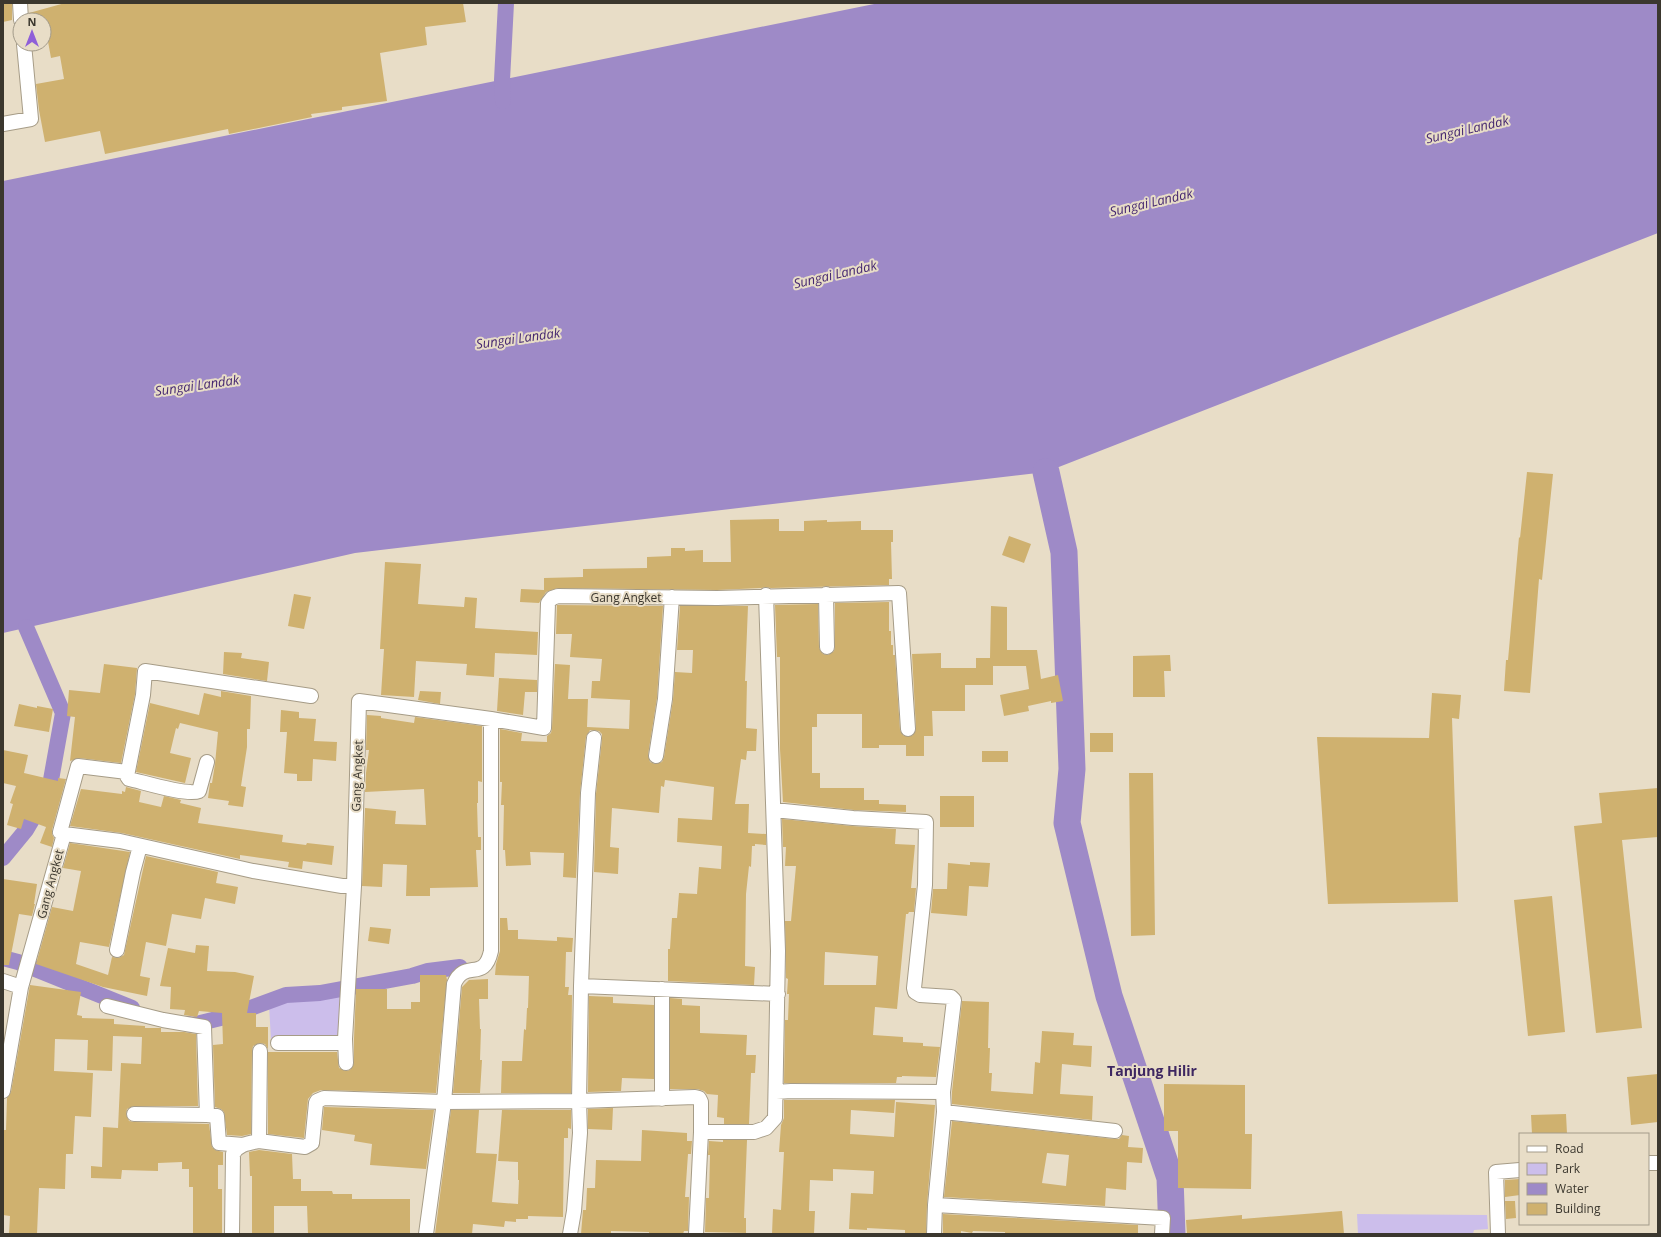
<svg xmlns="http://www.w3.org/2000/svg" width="1661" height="1237" font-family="'Open Sans',sans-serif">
	<rect width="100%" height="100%" fill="#e8ddc7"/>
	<!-- green -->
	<path fill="#ccbeeb" d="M331,995L347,998L345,1043H278L271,1040L269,1005C289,998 311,997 331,995Z
		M1357,1214L1487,1215L1488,1229L1474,1230L1473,1234H1358Z"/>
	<!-- water -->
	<path fill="#9e8ac7" d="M879,3H1658V233L1046,472L355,553L3,633V181Z"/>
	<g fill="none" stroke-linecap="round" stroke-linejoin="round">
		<!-- canal -->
		<path stroke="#9e8ac7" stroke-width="16" d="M503,101L502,80L506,3
			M3,858L26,830L49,791L63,713L26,627
			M3,958L18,962L132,1008
			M188,1024L192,1025L229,1016L286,995L320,993L412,976L428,971L460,967"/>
		<!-- river -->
		<path stroke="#9e8ac7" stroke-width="27" d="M1046,472L1064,552L1072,769L1067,823L1109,996L1170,1178L1172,1234"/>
	</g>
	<!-- building -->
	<path fill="#cfb16f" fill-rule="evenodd" d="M3,3H12V20L3,22Z
		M65,3H463L466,22L425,27L427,45L380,53L387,101L342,107V110L311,114L312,117L229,134L228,129L105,154L100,131L45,142L39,110L36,84L64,79L60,56L51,58L47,36L44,37V20H29V13Z
		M1527,472L1553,474L1542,580L1539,579L1530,693L1504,691L1506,660H1508L1519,537L1520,538Z
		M779,519V531H804V521L827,520V522L861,521V530H893V542H891L892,579H889V585L771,588L766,587L761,588L717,590L558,588L546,592L539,603L520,602L521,589L544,590V578L583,577V569L647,568V557L671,556V548H685V551L703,550V562H731L730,520Z
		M1009,536L1031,544L1024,563L1002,555Z
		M385,562L421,564L418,604L464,607L465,597L477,598L475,628L538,632L537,655L495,653L494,677L466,675L467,664L416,661L414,697L381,695L384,649H380Z
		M294,594L311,597L304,629L288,626Z
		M889,602V631H891V645H893V655H895L900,730L904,736H912L916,729L912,654L941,653V668H976V658H990L991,606L1007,607V650H1037L1041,679L1058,675L1063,701L1051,703V701L1028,706L1029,711L1004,716L1000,695L1029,689L1026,666H993V685H965V711H932L933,736H924V756H906V745H879V748H862V714H817V727H812V773H820V788H864V800H879V804L906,805V812L854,810L783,802L780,749V657H777L775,605L818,604L819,648L823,654L828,655L834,651L835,647V603Z
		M557,605L663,606L657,698L648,755L650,762L655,764L662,762L664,757L673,700L675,672L692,673L693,650H677L680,606H748L745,681H747L746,728L757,729L756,751H747L746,760L741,759L735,804H749L748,833L766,834V845L755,844V846H752L751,867L749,866L746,894L745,966L755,967L754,985L668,981V949H670L672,918H677L679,893L697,894L699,867L721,869L722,846L677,842L678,818L712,820L714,787L665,780L664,787L661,786L659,813L612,808L610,847L619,848L618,874L594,872L596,794L602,739V734L599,731L590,730L586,737L580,793L576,878L563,877L564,853L530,852L531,865L506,866L505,850H503L504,805H501L502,782H500V729L522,733L521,741L547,742V736L551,733L552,728L555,664L570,665L568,699H588L587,727L629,729L630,700L591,698L592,681H600L602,659L570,657L572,634H556Z
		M224,652L242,653L241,658L269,662L267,681L223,674Z
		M1170,655L1171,671H1164L1165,697H1133V656Z
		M104,664L137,668L135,694L121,763L79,758L70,761L75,717L67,716L69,690L100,693Z
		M499,678L537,680V692H525L523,715L497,711Z
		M221,691L251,696L250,729H247V747L241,786L246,787L243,807L228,805L229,801L208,798L210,783H212L215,764L218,732L180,723L178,729L176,728L170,753L191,758L185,783L136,772L150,703L199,715L204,693L221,697Z
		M420,691L441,692L440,704L418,700Z
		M1432,693L1461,695L1459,719L1452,718L1458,902L1328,904L1317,737L1429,738Z
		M19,704L37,708V706L53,709L49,732L14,726Z
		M281,710L299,712V718L316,719L314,741L337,742L336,761L313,759L312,781H297V774L284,773L287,732H280Z
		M367,715L381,716V718L414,723L415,717L482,726V782L478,781V803H477L478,837H481V850H476L478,887L430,888V896H406L407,865L383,864L382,887L362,886L365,808L396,811L395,824L426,825L424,789L365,792L366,773L369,750H366Z
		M1090,733H1113V752H1090Z
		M3,750L28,755L24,773L58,781V778L66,779L52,830V834L54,838L52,847L40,843L46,827L24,819L21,829L7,825L13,804L10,803L16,786L3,783Z
		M982,751H1008V762H982Z
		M1129,773H1153L1155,935L1131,936Z
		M126,787L141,791L139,802L161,807L164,796L181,800L180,803L201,808L198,823L283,835L282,842L306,845L307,843L334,846L332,865L303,861L302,869L288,867L289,862L240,855V859L122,833L70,826L81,789L122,794V791L125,792Z
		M1658,788V837L1622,840L1642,1028L1596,1033L1574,826L1602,823L1599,793Z
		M940,796H974V827H940Z
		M782,819L852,826L896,829L895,844L915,845L911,888H916L914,912H909L908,914H906L897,1009L875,1007L873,1035L903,1037V1042L923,1043V1046L940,1047L936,1077L902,1076V1077H897L896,1083H784L785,1020H788L789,994H787L788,979L786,978L785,921H791L796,866H785L786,847H783ZM825,952L878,956L876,985H824Z
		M70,843L130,852L109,947L80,942L76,964L108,975L112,957L119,958L124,955L146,856L218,872L216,883L238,887L235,904L205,898L201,919L172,914L166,946L146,942L140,976L150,978L147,996L103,987L36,964L52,907L73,911L81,871L63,868Z
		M970,862L990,863L988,887L969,886L967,916L931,913L933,889H947L948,863L970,865Z
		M3,879L37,884L34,904H35L32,916L19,914L9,965H3Z
		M1552,896L1565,1032L1528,1036L1514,900Z
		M500,918H507L508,930H518V939L557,941V937L573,938L572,952H566L565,987H569L568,995H572L571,1093H501L502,1061H522L524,1029L526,1030L527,1008H528L529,976L495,975L496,964L500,951Z
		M370,927L391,929L389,944L368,941Z
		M196,945L209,946L207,971L235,972L254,976L247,1013H256V1027H268V1049L265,1044L260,1043L253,1046L252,1051L251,1134L242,1136L227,1135L224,1112L221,1109L215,1107L213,1045L223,1044L222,1013L199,1011L197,1017L184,1015L185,1010L170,1009L171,987L160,986L168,948L195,953Z
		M420,975H446L447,980L436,1093L321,1090L313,1093L308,1099L304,1138L268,1134V1052H337L339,1068L346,1071L350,1070L354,1063V1039L356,989H387V1009H411V1002H420Z
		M488,979V999H479L480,1029H481L480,1060H482L480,1093H453L462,987L469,980Z
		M30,985L81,992L77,1015L82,1016V1018L114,1019V1024L145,1026V1028H161V1032H184L196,1034L198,1106H134L127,1109L126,1114L129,1121L134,1122L209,1124L212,1147L215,1150L223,1152V1165H218V1189H222V1234H193V1187H189V1169H182V1162L158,1163V1171L122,1170L121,1179L91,1178V1166L102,1167L103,1127L118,1128L121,1063L141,1064L142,1037L113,1036L112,1071L87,1070L88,1040L55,1039L54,1071L93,1073L91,1117L75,1116L73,1154H66L65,1189L39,1188L37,1234H9L10,1216L3,1215V1130H6L7,1098L11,1092Z
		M589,996L613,997V1003L654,1005V1079L622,1078L621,1091L588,1092Z
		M670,998L682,999V1005L700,1006V1033L747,1035L746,1055H756L755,1073H751L749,1124H724V1118L717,1117L718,1095L707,1094L704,1091L697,1089H670Z
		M962,1001L989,1002L988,1048H990L989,1073H992L991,1091L1033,1094L1035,1062L1040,1063L1042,1031L1074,1033L1073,1045L1092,1046L1091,1067L1062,1064L1060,1094L1093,1096L1092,1120L952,1104V1092Z
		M1658,1074V1122L1631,1125L1627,1077Z
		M1164,1084L1245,1085V1134H1252L1251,1189L1178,1188V1131H1164Z
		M784,1100H895L894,1113L851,1110L850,1134L894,1137L896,1102L935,1105L927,1205L926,1234H905V1230L867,1228V1230L849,1229L851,1193L873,1194L874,1171L833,1169V1181L810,1180L809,1211H815L814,1234H772L773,1209L781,1210L784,1152H779L781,1125L784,1118Z
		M324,1107L434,1110L426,1169L370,1165L372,1144L354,1141L355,1135L322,1130Z
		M613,1108L612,1130L588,1129V1109Z
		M451,1110H479L476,1153L497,1154L492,1202L518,1204L519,1180H518V1162L498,1161L502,1110H571V1129L568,1128V1138H564L563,1217L528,1216V1219H516V1222L505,1221L504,1227L473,1224L472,1234H435Z
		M1566,1114L1567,1134H1532L1531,1115Z
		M952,1121L1114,1139H1119L1122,1135L1129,1136L1128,1147L1143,1148L1142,1163L1127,1162L1126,1190L1106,1188L1105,1206L944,1197ZM1047,1153L1069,1155L1066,1186L1042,1183Z
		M642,1130L687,1133V1141H692L691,1154H688L685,1197H689L688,1231H684L683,1234H649V1232L611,1231V1234H581L583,1210H586L587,1188H595L596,1160L641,1161Z
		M723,1140H747L744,1218H746V1233L705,1232L706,1198H709L710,1155H708L709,1141L723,1142Z
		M259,1150L292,1154L293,1179H301V1191H332L333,1194H352V1199H410V1234H308L307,1206H274V1234H252V1176H250L249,1152Z
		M1520,1179V1195L1505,1197V1180Z
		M1505,1201H1515L1516,1218L1506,1219Z
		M1342,1211L1344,1234H1187L1186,1220L1242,1215V1219Z
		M943,1214L1138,1225V1234H1005V1232L973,1231L972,1233L961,1231V1234H943Z"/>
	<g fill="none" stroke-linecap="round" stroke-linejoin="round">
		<!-- street casing -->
		<g stroke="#a69c87" stroke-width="16">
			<path id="street" d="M20,3L21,20
				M3,124L31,119L24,44
				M826,594L827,647
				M656,756L665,699L672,597
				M207,762L199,791C187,796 143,782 129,779L127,776L143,695L145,671L311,696
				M774,810L853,818L926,822L925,885L914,988L915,992L920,995L951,997L954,1000L943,1092L944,1112L935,1205L934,1234
				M64,834L60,832L78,766L127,772
				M117,950L133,872L140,846
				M3,981L21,987
				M581,986L778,994
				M662,989V1099
				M107,1006L163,1020L204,1027L207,1115L134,1114
				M278,1043H345
				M346,1063L345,1039L354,886
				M3,1091L21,987L64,834L120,841L253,871L342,886H354L359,701L491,719L544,728L548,603L552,598L558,596L717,598L899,593L908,729
				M776,1092L791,1091L943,1092
				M944,1112L1115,1131
				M207,1115L217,1116L219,1143L243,1145
				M701,1132H754L766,1128L775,1118L778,951L766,595
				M259,1141L305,1147L312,1143L316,1103L317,1101L324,1098L444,1102L579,1101L695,1097L699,1098L701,1102V1132L696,1234
				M1648,1163H1658
				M935,1205L1163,1218L1162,1234
				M232,1234L233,1154C238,1144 249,1143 259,1141L260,1051
				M426,1234L444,1102L454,984C465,958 484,983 491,951V719
				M570,1234L574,1211L580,1133L579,1101L581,986L588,793L594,738
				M1498,1234L1496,1172L1520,1170"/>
		</g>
		<!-- street -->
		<use href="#street" stroke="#fff" stroke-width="14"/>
	</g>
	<g text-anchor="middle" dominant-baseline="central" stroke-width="4" stroke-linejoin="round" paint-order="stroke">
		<!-- street labels -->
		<g font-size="12" fill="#3b372e" stroke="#e8ddc7">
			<text x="626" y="597">Gang Angket</text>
			<text transform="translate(357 776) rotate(-88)">Gang Angket</text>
			<text transform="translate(50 884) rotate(-75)">Gang Angket</text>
		</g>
		<!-- water labels -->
		<g font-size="13" font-style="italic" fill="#452770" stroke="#e8ddc7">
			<text transform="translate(1467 129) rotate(-13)">Sungai Landak</text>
			<text transform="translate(1151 202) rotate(-13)">Sungai Landak</text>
			<text transform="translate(835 274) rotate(-13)">Sungai Landak</text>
			<text transform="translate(518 338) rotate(-8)">Sungai Landak</text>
			<text transform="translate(197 385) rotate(-8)">Sungai Landak</text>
		</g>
		<!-- quarter labels -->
		<g font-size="14" font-weight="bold" fill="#3e2761" stroke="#e8ddc7">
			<text x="1152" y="1070">Tanjung Hilir</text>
		</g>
	</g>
	<!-- border -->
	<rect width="1661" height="1237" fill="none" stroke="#3b372e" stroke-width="8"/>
	<!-- legend -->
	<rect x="1519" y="1133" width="130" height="92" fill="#e8ddc7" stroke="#a39b8a"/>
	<rect x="1527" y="1146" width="20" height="6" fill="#ffffff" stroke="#a39b8a"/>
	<text x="1555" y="1153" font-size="12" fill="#3b372e">Road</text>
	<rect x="1527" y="1163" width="20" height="12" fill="#ccbeeb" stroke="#a39b8a"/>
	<text x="1555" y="1173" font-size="12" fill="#3b372e">Park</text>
	<rect x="1527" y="1183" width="20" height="12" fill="#9e8ac7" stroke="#a39b8a"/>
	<text x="1555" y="1193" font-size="12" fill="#3b372e">Water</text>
	<rect x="1527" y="1203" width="20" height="12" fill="#cfb16f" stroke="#a39b8a"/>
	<text x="1555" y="1213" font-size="12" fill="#3b372e">Building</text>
	<!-- north arrow -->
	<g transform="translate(32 32)"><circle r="19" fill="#e8ddc7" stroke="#a39b8a"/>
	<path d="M0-3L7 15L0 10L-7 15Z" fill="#8f5fd8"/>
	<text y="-6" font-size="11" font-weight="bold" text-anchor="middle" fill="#3b372e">N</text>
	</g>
</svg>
